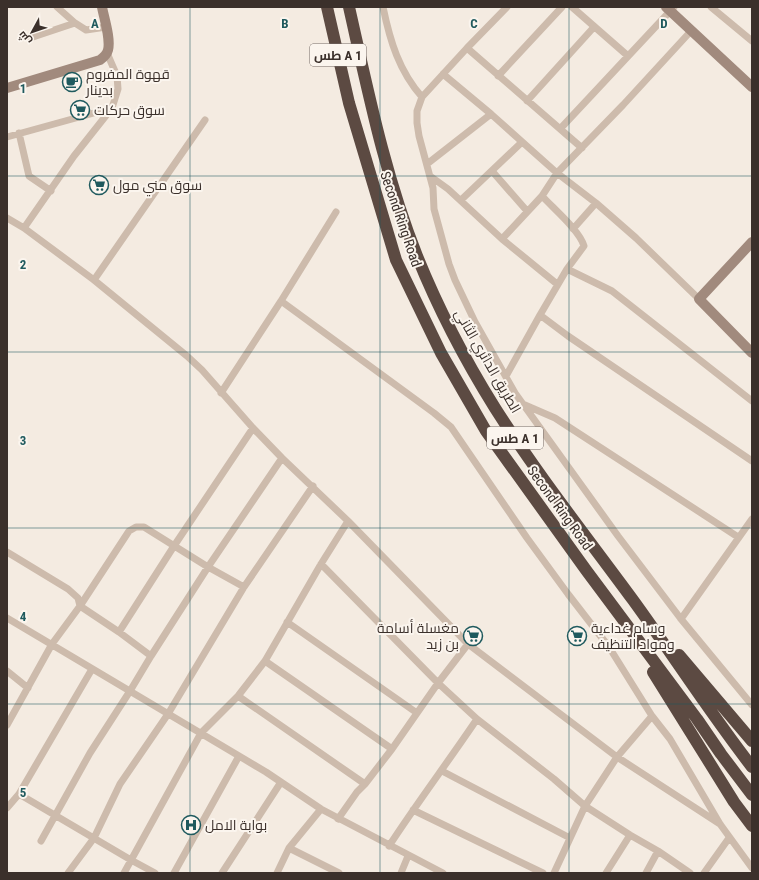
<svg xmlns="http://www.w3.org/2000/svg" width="759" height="880" font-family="'Roboto Condensed',Cairo,sans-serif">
	<rect width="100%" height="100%" fill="#f4ebe1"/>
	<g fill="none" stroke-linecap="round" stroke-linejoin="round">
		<!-- street -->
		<path stroke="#cdbbac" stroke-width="7" d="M57,7L75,23L86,30L106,27
			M383,7C390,41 399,71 422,97
			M507,7L467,48L422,97L417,111V123L419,136L433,188L434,209L449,264L455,280L475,322L515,393L618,536L681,619L752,705
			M572,7L628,56
			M711,7L752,41
			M30,38L75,23
			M467,48L582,148
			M443,74L491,114L557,173L596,203L636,238L699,299
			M498,76L562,7
			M527,101L594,27
			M560,129L674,7
			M19,133L29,176L51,191
			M7,137L112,108
			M427,164L491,114
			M492,171L527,211
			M430,176L448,189L502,239L557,284
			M461,200L522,142
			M7,218L24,228L94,280L187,356L202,370L253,428L282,458L348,521L468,644L617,757L720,824
			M24,228L74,156L112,108L118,89L117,76L107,53
			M573,229L596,203
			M502,239L542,196L557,173L623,105L691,31
			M567,269L612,291L752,401
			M94,280L205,120
			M281,301L434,413L451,427L527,538L568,594L609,647L652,716L617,757L585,806L554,873
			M540,315L567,269L584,246C580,231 554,209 542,196
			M506,376L540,315L568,336L752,461
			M221,393L281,301L336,212
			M525,405L555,418L738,537
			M7,552L68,589L78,598L80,606L119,632L151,656
			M321,564L438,683L477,719L554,779L585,806L630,835L658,851L690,873
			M7,618L266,772L321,809L443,873
			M681,619L752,519
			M287,622L417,713
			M119,632L174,546L253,428
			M265,661L392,749
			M7,671L28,688
			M238,696L365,784
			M652,716L670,739L720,824L752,868
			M7,725L52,644L80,606L129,531L136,527H144L208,567L244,587
			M442,771L570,838
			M19,794L131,860L155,873
			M7,808L19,794L92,669
			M413,810L543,873
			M338,819L357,792L365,784L392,749L438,683L468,644
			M41,841L90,753L130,691L151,656L208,567L282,458
			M389,846C417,803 448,762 477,719
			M289,848L339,873
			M68,873L94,838L120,784L168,714L244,587L313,486
			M124,873L201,733L238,696L265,661L321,564L348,521
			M174,873L239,756
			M222,873L281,782
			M277,873L289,848L321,809
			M401,873L408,856
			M606,873L630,835
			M646,873L658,851
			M704,873L729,838"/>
		<!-- secondary -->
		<path stroke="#a18a7d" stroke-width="10" d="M666,7L752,87
			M7,88L100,60C104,57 107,54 108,50C111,39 104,18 102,7
			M752,242L699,299L752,353"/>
		<!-- highway -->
		<path stroke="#5c4a42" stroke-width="12" d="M327,7L349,103L396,260L441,353L486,431L586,570L697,719L721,754L752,795
			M349,7C368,91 385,176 417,256C438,308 465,360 495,408C537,474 586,536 633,600C673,655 710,713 752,767
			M679,655L752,741
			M653,672L734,802L752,826"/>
	</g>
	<!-- grid -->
	<path fill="none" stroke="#1f5a5e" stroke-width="1" stroke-opacity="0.55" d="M190,7V873M380,7V873M569,7V873M7,176H752M7,352H752M7,528H752M7,704H752"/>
	<!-- icons -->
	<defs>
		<g id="cafe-ring" transform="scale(1)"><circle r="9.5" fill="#fbf5ee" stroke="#1f5a5e" stroke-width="1.5"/><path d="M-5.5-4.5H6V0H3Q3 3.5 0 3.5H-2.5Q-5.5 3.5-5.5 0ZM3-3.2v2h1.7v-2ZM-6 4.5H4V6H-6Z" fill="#1f5a5e"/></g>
		<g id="supermarket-ring" transform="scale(1)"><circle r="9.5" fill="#fbf5ee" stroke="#1f5a5e" stroke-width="1.5"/><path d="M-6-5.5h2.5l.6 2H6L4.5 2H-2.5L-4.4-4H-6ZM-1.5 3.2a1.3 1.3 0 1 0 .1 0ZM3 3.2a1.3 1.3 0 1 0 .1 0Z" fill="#1f5a5e"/></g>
		<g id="hospital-ring" transform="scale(1)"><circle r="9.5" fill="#fbf5ee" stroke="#1f5a5e" stroke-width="1.5"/><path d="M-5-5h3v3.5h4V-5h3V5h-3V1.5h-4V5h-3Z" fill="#1f5a5e"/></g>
	</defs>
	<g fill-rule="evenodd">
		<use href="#cafe-ring" x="72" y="82"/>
		<use href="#supermarket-ring" x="80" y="110"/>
		<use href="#supermarket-ring" x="99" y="185"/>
		<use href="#supermarket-ring" x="473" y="636"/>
		<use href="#supermarket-ring" x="577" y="636"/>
		<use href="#hospital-ring" x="191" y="825"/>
	</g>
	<g text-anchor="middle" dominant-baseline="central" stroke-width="4" stroke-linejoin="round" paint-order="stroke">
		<!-- shield labels -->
		<g fill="#fbf5ee" stroke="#756b66" stroke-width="1">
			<rect x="310" y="44" width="56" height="22" rx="3"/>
			<rect x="487" y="427" width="56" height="22" rx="3"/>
		</g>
		<g font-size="13" font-weight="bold" fill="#3b302b">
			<text x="338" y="55">طس A 1</text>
			<text x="515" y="438">طس A 1</text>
		</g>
		<!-- poi labels -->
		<g font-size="14" fill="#3b302b" stroke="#fbf5ee" text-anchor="start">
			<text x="86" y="74">قهوة المفروم<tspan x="86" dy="16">بدينار</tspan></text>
			<text x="94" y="110">سوق حركات</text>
			<text x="113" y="185">سوق مني مول</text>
			<text x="459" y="628" text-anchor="end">مغسلة أسامة<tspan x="459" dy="16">بن زيد</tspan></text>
			<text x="591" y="628">وسام غداءية<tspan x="591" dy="16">ومواد التنظيف</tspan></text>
			<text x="205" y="825">بوابة الامل</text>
		</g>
		<!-- street labels -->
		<g font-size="14" fill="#3b302b" stroke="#fbf5ee">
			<text transform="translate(401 219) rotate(71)">Second Ring Road</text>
			<text transform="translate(488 361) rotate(60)">الطريق الدائري الثاني</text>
			<text transform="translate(560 508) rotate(54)">Second Ring Road</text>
		</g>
	</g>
	<g font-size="13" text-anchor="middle" font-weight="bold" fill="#1f5a5e" stroke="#fbf5ee" stroke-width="4" stroke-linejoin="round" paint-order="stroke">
		<text x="95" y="28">A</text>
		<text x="285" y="28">B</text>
		<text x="474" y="28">C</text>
		<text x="664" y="28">D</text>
		<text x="23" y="93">1</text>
		<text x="23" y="269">2</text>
		<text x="23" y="445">3</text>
		<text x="23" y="621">4</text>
		<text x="23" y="797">5</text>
	</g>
	<!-- border -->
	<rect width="759" height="880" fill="none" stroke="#3b302b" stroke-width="16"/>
	<!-- north arrow -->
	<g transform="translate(32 32) rotate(230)" stroke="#fbf5ee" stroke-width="3" paint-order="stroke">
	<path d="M0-3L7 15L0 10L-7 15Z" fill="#3b302b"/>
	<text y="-6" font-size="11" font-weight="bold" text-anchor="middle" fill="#3b302b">ش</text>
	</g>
</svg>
